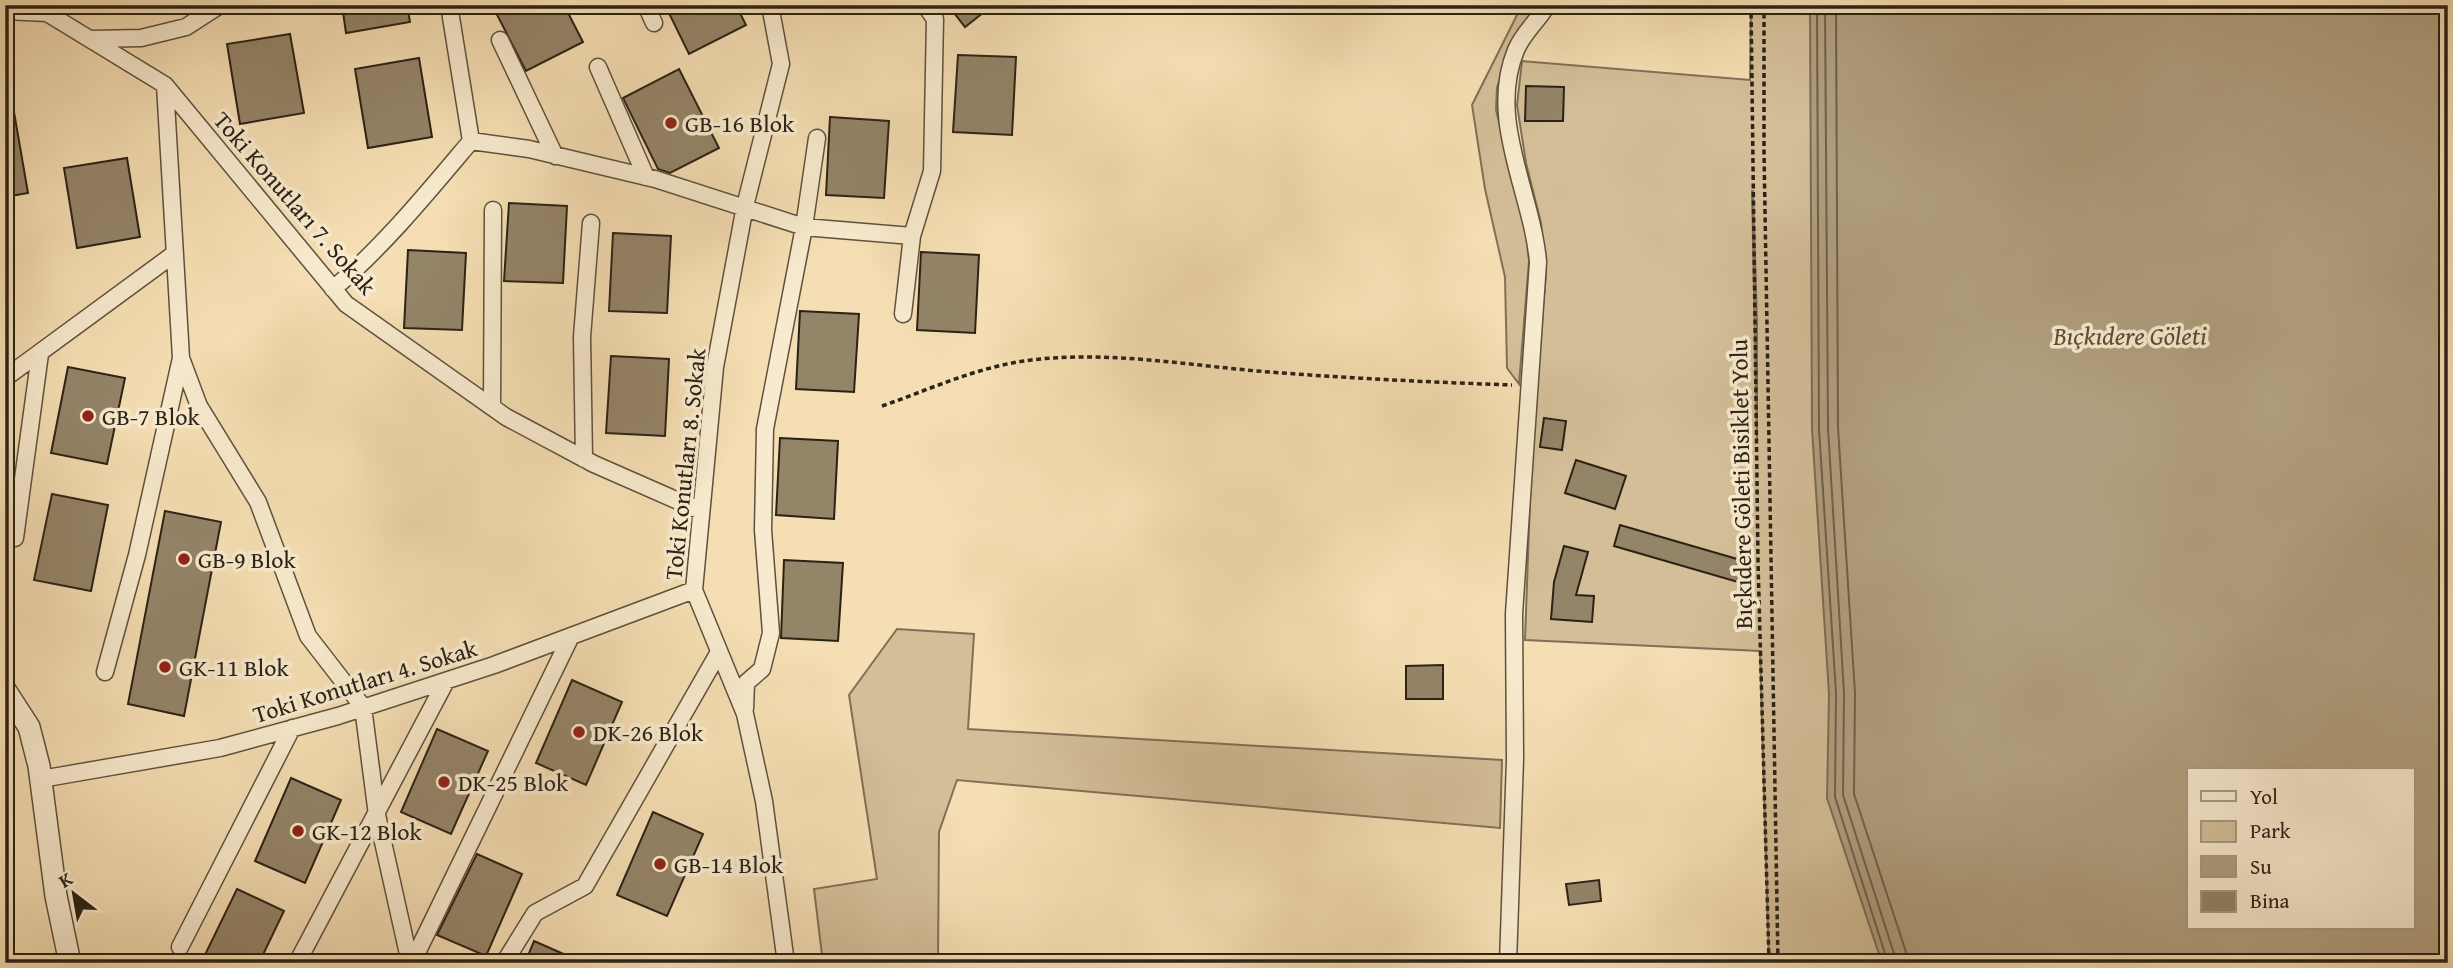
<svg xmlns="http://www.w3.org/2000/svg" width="2453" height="968" font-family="'Gentium Book Plus',serif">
	<rect width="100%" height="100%" fill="#f5deb3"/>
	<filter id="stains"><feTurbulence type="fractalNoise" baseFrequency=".00286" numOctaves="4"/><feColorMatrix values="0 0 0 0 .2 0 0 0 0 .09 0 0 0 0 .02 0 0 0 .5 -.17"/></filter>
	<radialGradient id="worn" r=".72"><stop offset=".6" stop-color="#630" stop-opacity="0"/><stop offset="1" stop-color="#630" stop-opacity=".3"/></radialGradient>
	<!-- green -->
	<path fill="#d3be98" stroke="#7f7057" stroke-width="2" fill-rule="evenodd" d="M1522,5H1535L1507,54L1497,88L1496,110L1526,231L1529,261L1519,384L1507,368L1505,277L1485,189L1472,105Z
		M1751,5H2448L2413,770H2189L1922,963H1769L1760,651L1525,640L1533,415L1546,274L1541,223L1526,163L1517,105L1522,61L1750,80ZM1753,191L1757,323V440L1752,191Z
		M897,629L974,634L968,729L1502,760L1500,828L957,780L939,832L938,963H823L814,889L877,879L849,695Z"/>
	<!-- water -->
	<path fill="#b09e7e" stroke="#7b6c54" stroke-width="2" fill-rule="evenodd" d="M1810,5H2448V963H1882L1827,798L1829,694L1812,429ZM2189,770H2413V928H2189Z"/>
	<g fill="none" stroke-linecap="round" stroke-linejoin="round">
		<!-- shore -->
		<path stroke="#6e604a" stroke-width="2" d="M1817,5L1819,429L1836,693L1835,797L1888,963
			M1825,5L1828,428L1844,693L1843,795L1897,963
			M1836,5L1838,428L1855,693L1854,794L1906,952L1907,963"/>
	</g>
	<!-- building -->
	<path fill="#948468" stroke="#2b2216" stroke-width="2" d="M342,5H407L410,22L346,33Z
		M492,5H564L583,42L526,71Z
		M665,5H736L746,25L689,54Z
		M948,5H993L965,27Z
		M290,34L304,113L240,124L227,44Z
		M958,55L1016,57L1012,135L953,132Z
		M419,58L432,137L368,148L355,69Z
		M679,69L719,148L670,173L658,169L623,98Z
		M1526,86L1564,87L1563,121H1525Z
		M14,112L28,193L5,197V113Z
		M830,117L889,121L884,198L826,195Z
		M127,158L140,237L77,248L64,168Z
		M509,203L567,206L563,283L504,281Z
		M613,233L671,236L667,313L609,311Z
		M408,250L466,253L462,330L404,328Z
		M921,252L979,255L975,333L917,330Z
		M800,311L859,314L854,392L796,389Z
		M611,356L669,359L665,436L606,433Z
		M68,367L125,378L107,464L51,453Z
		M1544,418L1566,421L1562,450L1540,447Z
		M780,438L838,441L834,519L776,515Z
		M1576,460L1626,476L1615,509L1565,493Z
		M52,494L108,505L91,591L34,580Z
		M165,511L221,522L184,716L128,704Z
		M1620,525L1744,561L1738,582L1614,546Z
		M1564,546L1588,552L1576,595L1594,596L1592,622L1551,619L1554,582Z
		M784,560L843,563L838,641L781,638Z
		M1443,665V699H1406V666Z
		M572,680L622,702L586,785L536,763Z
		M437,729L488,751L451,834L401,812Z
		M291,778L341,800L305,883L255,861Z
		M653,812L703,834L667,916L617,895Z
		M477,854L522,874L486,956L437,935Z
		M1599,880L1601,901L1569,905L1566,884Z
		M237,889L284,911L259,963H201Z
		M534,941L584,963H525Z"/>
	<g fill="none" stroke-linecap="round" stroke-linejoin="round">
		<!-- minor casing -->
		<g stroke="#5e513d" stroke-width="19">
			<path id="minor" d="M646,5L654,23
				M770,5L781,64L745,206L715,367L694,590L745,714L764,801L786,963
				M5,11L47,13L165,85L346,304L506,417L594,464L701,511
				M91,39L141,38L186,27L220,5
				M500,40L555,156
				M598,67L646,177
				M165,85L181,358L199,406L258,502L308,636L363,707L377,815L410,963
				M471,141L529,149L655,179L804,227L912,236
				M333,289C384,246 428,192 471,141L449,5
				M903,314L912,236L932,171L935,19L925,5
				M5,378L174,254
				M492,407L493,210
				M584,459L582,337L591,223
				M15,538L40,354
				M105,672L137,555L181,358
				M745,709L746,683L762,669L771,633L763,530L765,429L804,227L817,138
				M41,779L220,748L338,716L494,665L694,590
				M180,947L292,728
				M297,963L446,681
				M412,963L571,636
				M504,963L535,913L585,886L719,652
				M1508,963L1515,759L1514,614L1538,262C1532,192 1487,120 1516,50C1523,33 1538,21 1547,5"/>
		</g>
		<!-- tertiary casing -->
		<g stroke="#5e513d" stroke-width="24">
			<path id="tertiary" d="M5,690L29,727L39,766L56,896L70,963"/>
		</g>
		<!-- path -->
		<path stroke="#2b2216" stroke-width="3.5" stroke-dasharray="5 3.5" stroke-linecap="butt" d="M1751,5L1758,561L1769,963
			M1764,5V152L1778,963
			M882,406C928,390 975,368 1024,361C1100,350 1180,364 1257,371C1342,378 1426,382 1512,385"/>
		<!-- minor -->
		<use href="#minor" stroke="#f8eace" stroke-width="16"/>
		<!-- tertiary -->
		<use href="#tertiary" stroke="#f8eace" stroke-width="21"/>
	</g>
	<!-- markers -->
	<g fill="#8f2418" stroke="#f8eace" stroke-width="2.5">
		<circle cx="671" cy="123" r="7"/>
		<circle cx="88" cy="416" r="7"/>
		<circle cx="184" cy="559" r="7"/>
		<circle cx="165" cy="667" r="7"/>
		<circle cx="579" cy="732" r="7"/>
		<circle cx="444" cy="782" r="7"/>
		<circle cx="298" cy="831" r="7"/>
		<circle cx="660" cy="864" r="7"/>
	</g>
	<g text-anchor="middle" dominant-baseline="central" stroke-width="7" stroke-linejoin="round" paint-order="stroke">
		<!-- poi labels -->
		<g font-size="24" fill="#2b2216" stroke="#f8eace" text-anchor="start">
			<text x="685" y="123">GB-16 Blok</text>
			<text x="102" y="416">GB-7 Blok</text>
			<text x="198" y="559">GB-9 Blok</text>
			<text x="179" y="667">GK-11 Blok</text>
			<text x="593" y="732">DK-26 Blok</text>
			<text x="458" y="782">DK-25 Blok</text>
			<text x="312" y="831">GK-12 Blok</text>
			<text x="674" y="864">GB-14 Blok</text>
		</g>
		<!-- street labels -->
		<g font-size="24" fill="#2b2216" stroke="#f8eace">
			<text transform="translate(295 203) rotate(49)">Toki Konutları 7. Sokak</text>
			<text transform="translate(685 464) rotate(-84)">Toki Konutları 8. Sokak</text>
			<text transform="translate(1741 484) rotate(-91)">Bıçkıdere Göleti Bisiklet Yolu</text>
			<text transform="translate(365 681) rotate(-17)">Toki Konutları 4. Sokak</text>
		</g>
		<!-- water labels -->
		<g font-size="26" font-style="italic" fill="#5a4d3a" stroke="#f8eace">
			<text x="2130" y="335">Bıçkıdere Göleti</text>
		</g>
	</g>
	<!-- margin -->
	<rect width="2453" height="968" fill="none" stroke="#f5deb3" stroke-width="28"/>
	<rect x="7" y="7" width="2439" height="954" fill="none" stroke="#2b2216" stroke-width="3.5"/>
	<rect x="14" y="14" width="2425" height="940" fill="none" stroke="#2b2216" stroke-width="2"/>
	<!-- legend -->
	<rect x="2187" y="768" width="228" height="161" fill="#f8eace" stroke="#a69a84" stroke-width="2"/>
	<rect x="2201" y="791" width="35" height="10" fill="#f8eace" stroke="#a69a84" stroke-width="2"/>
	<text x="2250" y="804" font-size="21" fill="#2b2216">Yol</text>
	<rect x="2201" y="821" width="35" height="21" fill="#d3be98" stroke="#a69a84" stroke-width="2"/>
	<text x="2250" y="838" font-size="21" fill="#2b2216">Park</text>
	<rect x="2201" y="856" width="35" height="21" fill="#b09e7e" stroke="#a69a84" stroke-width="2"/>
	<text x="2250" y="874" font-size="21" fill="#2b2216">Su</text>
	<rect x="2201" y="891" width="35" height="21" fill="#948468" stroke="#a69a84" stroke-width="2"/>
	<text x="2250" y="908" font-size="21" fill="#2b2216">Bina</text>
	<!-- north arrow -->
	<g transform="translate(74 894) rotate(329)" stroke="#f8eace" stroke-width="5" paint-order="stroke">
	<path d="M0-5L12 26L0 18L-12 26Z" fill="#2b2216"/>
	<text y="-10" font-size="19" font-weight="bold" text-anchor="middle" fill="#2b2216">K</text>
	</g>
	<rect width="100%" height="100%" filter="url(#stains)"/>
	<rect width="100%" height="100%" fill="url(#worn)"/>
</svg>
